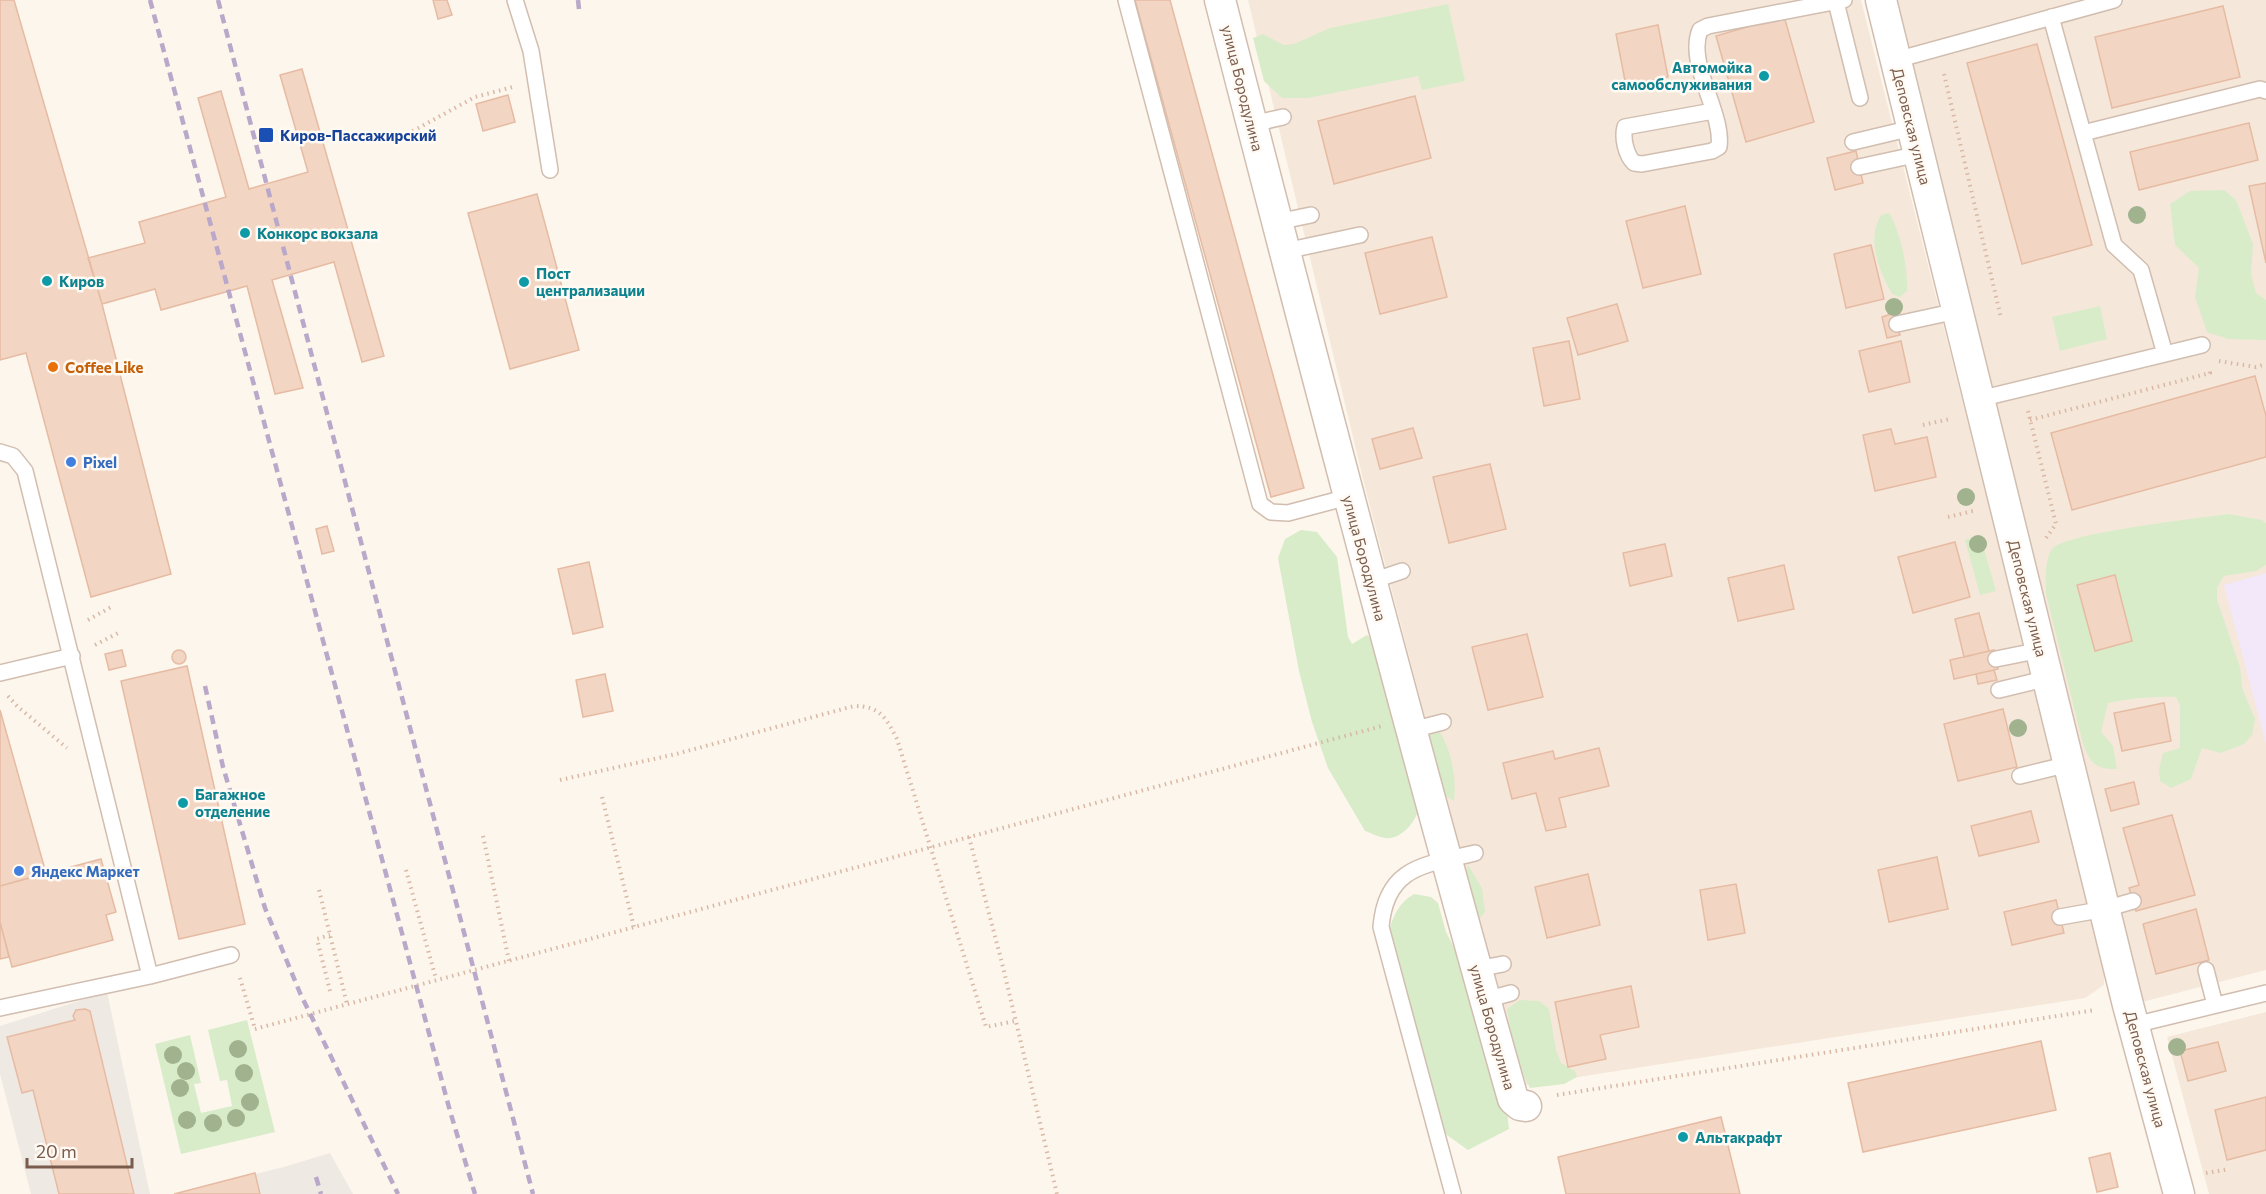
<svg xmlns="http://www.w3.org/2000/svg" width="2266" height="1194" font-family="Commissioner,sans-serif">
	<rect width="100%" height="100%" fill="#fdf6ec"/>
	<!-- residential -->
	<path fill="#f5e8da" d="M1248,0H1861L2104,961V985L2085,998L1521,1086L1366,491Z
		M1897,0H2266V970L2142,1002Z
		M2266,1012V1194H2209L2167,1037Z"/>
	<!-- industrial -->
	<path fill="#efe9e4" d="M107,992L150,1194H31L0,1074V1026Z
		M330,1153L353,1194H174L284,1167Z"/>
	<!-- education -->
	<path fill="#f3e8fa" d="M2266,573V744L2224,585Z"/>
	<!-- green -->
	<path fill="#d8ecc9" d="M1448,4L1465,81L1422,90L1418,76L1308,98H1282L1264,81L1253,38L1263,34L1284,45L1294,44L1330,28Z
		M2224,190L2236,200L2253,244L2251,274L2256,293L2266,300V340L2228,339L2207,332L2195,297L2199,268L2175,245L2170,204L2190,191Z
		M1889,213C1901,232 1908,269 1907,291L1900,297L1892,294C1879,270 1866,240 1881,215Z
		M2100,306L2107,339L2060,351L2052,317Z
		M2228,514L2262,520L2266,523V565L2256,571L2224,576L2217,588V600L2240,667L2242,688L2255,719L2252,735L2244,744L2221,753L2202,748L2191,779L2171,788L2160,781L2159,769L2163,753L2180,748V706L2176,697C2153,696 2131,698 2108,703L2101,732L2113,746L2117,769C2095,769 2091,764 2083,744L2046,594C2046,581 2044,561 2052,549C2064,533 2201,518 2228,514Z
		M1301,530L1317,532L1337,557L1348,637L1352,644L1367,635L1374,641L1418,811C1414,824 1400,840 1385,838C1378,837 1371,833 1365,831L1328,768L1312,722L1299,671L1278,558L1285,539Z
		M1980,535L1996,591L1980,595L1965,540Z
		M1438,729C1451,749 1457,776 1454,801L1441,793L1434,752L1429,738L1431,731Z
		M1468,865L1482,888L1485,912L1480,918L1476,917L1464,879Z
		M1414,894L1431,897L1438,903L1446,932L1469,976L1507,1110L1509,1129L1468,1150L1444,1133L1389,932C1393,915 1399,903 1414,894Z
		M1520,1000L1539,1001L1549,1009L1556,1050L1561,1063L1575,1071L1577,1077L1564,1084L1530,1088C1517,1063 1511,1037 1507,1009Z
		M247,1020L275,1132L181,1154L155,1044L190,1035L201,1083L194,1084L201,1113L232,1106L227,1080L220,1081L208,1030Z"/>
	<!-- building -->
	<path fill="#f3d5c3" stroke="#e6bba3" stroke-width="1.5" d="M0,0H14L102,304L171,574L91,597L26,353L0,360Z
		M433,0H447L452,15L438,19Z
		M1135,0H1170L1304,488L1271,497Z
		M2223,6L2240,77L2112,108L2095,37Z
		M1784,16L1814,122L1746,142L1716,36Z
		M1658,25L1668,77L1626,86L1616,34Z
		M2037,44L2092,245L2022,264L1967,63Z
		M302,69L384,356L362,362L334,262L272,280L303,388L275,394L247,286L161,310L155,289L102,304L88,258L145,243L139,222L226,197L198,98L221,91L249,189L308,172L280,75Z
		M302,69L384,356L362,362L334,262L272,280L303,388L275,394L247,286L161,310L155,289L102,304L88,258L145,243L139,222L226,197L198,98L221,91L249,189L308,172L280,75Z
		M508,95L515,122L483,131L476,104Z
		M1415,96L1431,158L1334,184L1318,121Z
		M2249,123L2258,160L2139,190L2130,152Z
		M1856,151L1863,183L1835,190L1827,158Z
		M2266,183V263L2249,186Z
		M537,194L579,350L510,369L468,213Z
		M1685,206L1701,274L1643,288L1626,221Z
		M1432,237L1447,297L1380,314L1365,253Z
		M1871,245L1884,299L1846,308L1834,254Z
		M1617,304L1628,341L1578,355L1567,318Z
		M1894,313L1900,335L1887,338L1882,317Z
		M1569,341L1580,399L1544,406L1533,348Z
		M1901,341L1910,382L1869,392L1859,351Z
		M2255,376L2266,416V457L2072,510L2051,433Z
		M1413,428L1422,458L1380,469L1372,439Z
		M1891,429L1895,444L1927,437L1936,477L1875,491L1863,435Z
		M1490,464L1506,529L1449,543L1433,477Z
		M327,526L334,551L322,554L316,529Z
		M1955,542L1970,597L1913,613L1898,557Z
		M1665,544L1672,576L1630,586L1623,553Z
		M589,562L603,627L573,634L558,569Z
		M1784,565L1794,609L1738,621L1728,578Z
		M2115,575L2132,641L2095,651L2077,585Z
		M1979,613L1989,651L1964,657L1955,619Z
		M1527,634L1543,697L1488,710L1472,647Z
		M122,650L126,666L109,670L105,654Z
		M1994,650L1998,669L1954,679L1950,660Z
		M172 657a7 7 0 1 1 14 0a7 7 0 1 1-14 0Z
		M187,666L245,924L179,939L121,681Z
		M1994,670L1997,680L1978,684L1976,674Z
		M605,674L613,711L583,717L576,680Z
		M2164,703L2171,741L2122,751L2114,713Z
		M2003,709L2017,767L1958,781L1944,724Z
		M0,710L46,873L0,886Z
		M1599,748L1609,786L1559,798L1566,827L1546,831L1536,793L1512,799L1503,763L1553,751L1555,759Z
		M2134,782L2139,804L2111,811L2105,789Z
		M2031,811L2039,842L1979,856L1971,826Z
		M2172,815L2195,895L2136,911L2129,888L2139,885L2123,828Z
		M1937,857L1948,909L1889,922L1878,870Z
		M101,859L116,912L106,915L113,940L12,967L0,922V886Z
		M1588,874L1600,925L1547,938L1535,887Z
		M1736,884L1745,933L1708,940L1700,890Z
		M2056,900L2064,933L2012,945L2004,912Z
		M2196,909L2209,960L2156,974L2143,924Z
		M0,922L9,957L0,959Z
		M1631,986L1639,1027L1600,1035L1606,1059L1568,1067L1555,1002Z
		M85,1009L90,1011L134,1194H59L33,1090L22,1093L7,1037L75,1020L73,1016L76,1010Z
		M2041,1041L2056,1110L1863,1152L1848,1083Z
		M2218,1042L2226,1071L2188,1081L2180,1051Z
		M2266,1097V1150L2227,1160L2215,1110Z
		M1721,1117L1740,1194H1566L1558,1157Z
		M2110,1153L2118,1187L2097,1192L2089,1158Z
		M255,1173L260,1194H174Z"/>
	<g fill="none" stroke-linecap="round" stroke-linejoin="round">
		<!-- service casing -->
		<g stroke="#d1beb0" stroke-width="18">
			<path id="service" d="M515,0L531,51L550,170
				M1126,0L1260,504L1271,512L1288,513L1348,497
				M1836,2L1860,98
				M2051,17L2114,245L2141,270L2165,354
				M1896,60L2114,0
				M1713,111L1625,127C1622,138 1626,155 1634,163L1642,164L1712,151L1719,147C1724,113 1686,64 1700,30L1708,26L1844,0
				M1252,124L1283,117
				M2083,133L2260,89L2266,91
				M1853,142L1912,128
				M1859,167L1919,154
				M1277,222L1311,215
				M1285,251L1360,235
				M1897,324L1957,311
				M1979,399L2202,345
				M0,452L13,456L25,471L150,976
				M1372,581L1402,571
				M1996,659L2041,650
				M0,673L72,656
				M1999,690L2048,678
				M1412,730L1443,722
				M2020,776L2069,764
				M2060,917L2105,909L2133,901
				M1477,969L1503,964
				M2206,970L2215,1005
				M1485,1000L1511,993
				M0,1008L150,976L231,955
				M2134,1025L2266,993
				M1453,1194L1381,927C1386,866 1425,865 1475,853"/>
		</g>
		<!-- minor casing -->
		<g stroke="#d1beb0" stroke-width="33">
			<path id="minor" d="M1220,0C1314,367 1410,734 1513,1099L1520,1105L1526,1106
				M1881,0L2128,1005L2179,1194"/>
		</g>
		<!-- path -->
		<path stroke="#d9b8a5" stroke-width="4" stroke-dasharray="1.5 4.5" stroke-linecap="butt" d="M1944,74L2001,318
			M402,137L475,97L513,87
			M2219,361L2256,367L2266,364
			M2028,411L2056,524L2046,538
			M2030,420L2210,373L2209,368
			M1923,425L1950,419
			M1948,517L1973,511
			M88,620L111,607
			M95,645L118,633
			M8,696L17,706L67,748
			M560,780L676,754L854,706C880,706 886,718 897,739L986,1027L1015,1021
			M602,797L634,927
			M483,836L509,961
			M969,837L1002,963L1057,1194
			M406,870L436,979
			M319,890L347,1004
			M240,978L255,1029
			M330,991L317,939L330,935
			M1557,1095L2095,1010
			M2206,1173L2229,1169"/>
		<!-- service -->
		<use href="#service" stroke="#fff" stroke-width="15"/>
		<!-- minor -->
		<use href="#minor" stroke="#fff" stroke-width="30"/>
		<!-- rail -->
		<path stroke="#b9a8c9" stroke-width="4.5" stroke-dasharray="9 6" stroke-linecap="butt" d="M150,0L450,1111L475,1194
			M218,0L533,1194
			M578,0L579,9
			M205,686L223,767L265,908L300,993L398,1194
			M316,1177L321,1194"/>
		<!-- path-bridge -->
		<path stroke="#d9b8a5" stroke-width="4" stroke-dasharray="1.5 4.5" stroke-linecap="butt" d="M255,1029L1382,726"/>
	</g>
	<!-- trees -->
	<g fill="#a0b28e">
		<circle cx="2137" cy="215" r="9"/>
		<circle cx="1894" cy="307" r="9"/>
		<circle cx="1966" cy="497" r="9"/>
		<circle cx="1978" cy="544" r="9"/>
		<circle cx="2018" cy="728" r="9"/>
		<circle cx="2177" cy="1047" r="9"/>
		<circle cx="238" cy="1049" r="9"/>
		<circle cx="173" cy="1055" r="9"/>
		<circle cx="186" cy="1071" r="9"/>
		<circle cx="244" cy="1073" r="9"/>
		<circle cx="180" cy="1088" r="9"/>
		<circle cx="250" cy="1102" r="9"/>
		<circle cx="236" cy="1118" r="9"/>
		<circle cx="187" cy="1120" r="9"/>
		<circle cx="213" cy="1123" r="9"/>
	</g>
	<!-- markers -->
	<g fill="#0f9aa8" stroke="#fffaf3" stroke-width="2">
		<circle cx="1764" cy="76" r="6"/>
		<circle cx="245" cy="233" r="6"/>
		<circle cx="47" cy="281" r="6"/>
		<circle cx="524" cy="282" r="6"/>
		<circle cx="183" cy="803" r="6"/>
		<circle cx="1683" cy="1137" r="6"/>
	</g>
	<rect fill="#1a4fb4" stroke="#fffaf3" stroke-width="2" x="258" y="127" width="16" height="16" rx="3"/>
	<circle fill="#e8710a" stroke="#fffaf3" stroke-width="2" cx="53" cy="367" r="6"/>
	<g fill="#3f7fe0" stroke="#fffaf3" stroke-width="2">
		<circle cx="71" cy="462" r="6"/>
		<circle cx="19" cy="871" r="6"/>
	</g>
	<g text-anchor="middle" dominant-baseline="central" stroke-width="5" stroke-linejoin="round" paint-order="stroke">
		<!-- culture labels -->
		<g font-size="15" font-weight="bold" fill="#0d838f" stroke="#fffaf3" text-anchor="start">
			<text x="1752" y="67" text-anchor="end">Автомойка<tspan x="1752" dy="17">самообслуживания</tspan></text>
			<text x="257" y="233">Конкорс вокзала</text>
			<text x="536" y="273">Пост<tspan x="536" dy="17">централизации</tspan></text>
			<text x="59" y="281">Киров</text>
			<text x="195" y="794">Багажное<tspan x="195" dy="17">отделение</tspan></text>
			<text x="1695" y="1137">Альтакрафт</text>
		</g>
		<!-- street labels -->
		<g font-size="15" fill="#7a5c4d" stroke="#fffaf3">
			<text transform="translate(1243 88) rotate(76)">улица Бородулина</text>
			<text transform="translate(1912 126) rotate(76)">Деповская улица</text>
			<text transform="translate(1365 558) rotate(75)">улица Бородулина</text>
			<text transform="translate(2028 598) rotate(76)">Деповская улица</text>
			<text transform="translate(1493 1027) rotate(74)">улица Бородулина</text>
			<text transform="translate(2146 1069) rotate(75)">Деповская улица</text>
		</g>
		<!-- transit labels -->
		<g font-size="15" font-weight="bold" fill="#164399" stroke="#fffaf3" text-anchor="start">
			<text x="280" y="135">Киров-Пассажирский</text>
		</g>
		<!-- food labels -->
		<g font-size="15" font-weight="bold" fill="#c56008" stroke="#fffaf3" text-anchor="start">
			<text x="65" y="367">Coffee Like</text>
		</g>
		<!-- shop labels -->
		<g font-size="15" font-weight="bold" fill="#366cbe" stroke="#fffaf3" text-anchor="start">
			<text x="83" y="462">Pixel</text>
			<text x="31" y="871">Яндекс Маркет</text>
		</g>
	</g>
	<!-- scale -->
	<path d="M27 1158v9h105v-9" fill="none" stroke="#7a5c4d" stroke-width="3"/>
	<text x="36" y="1158" font-size="18" fill="#7a5c4d" stroke="#fffaf3" stroke-width="4.5" paint-order="stroke">20 m</text>
</svg>
